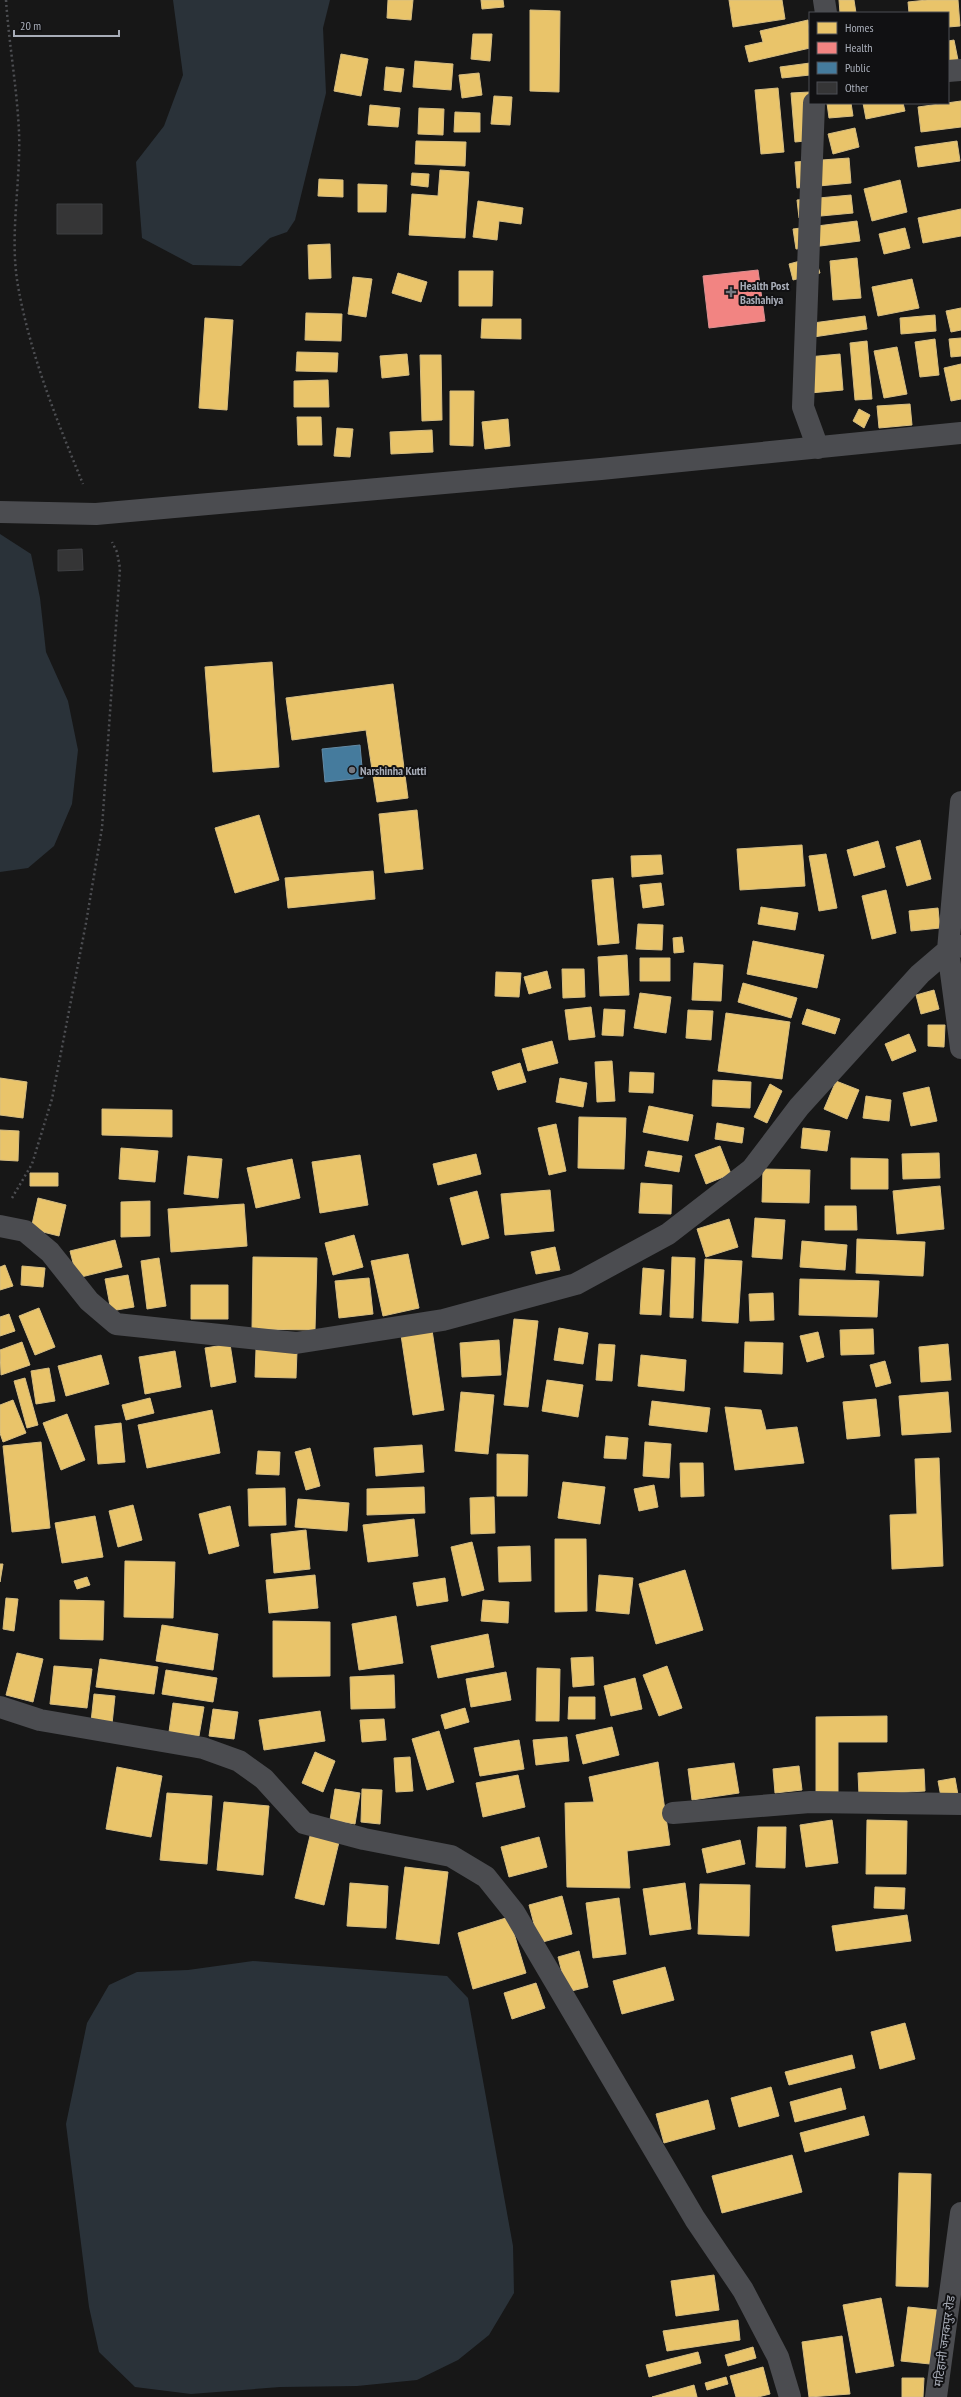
<svg xmlns="http://www.w3.org/2000/svg" width="961" height="2397" font-family="'PT Sans Narrow','Noto Sans Devanagari',sans-serif">
	<rect width="100%" height="100%" fill="#171717"/>
	<!-- water -->
	<path fill="#2a3239" d="M173,0H330L323,28L326,93L295,220L287,232L270,238L241,266L193,265L142,238L136,162L164,126L183,75Z
		M0,534L31,554L40,598L46,652L68,701L78,750L72,804L54,846L28,868L0,872Z
		M253,1961L447,1976L468,1998L513,2246L514,2293L489,2335L458,2360L417,2380L357,2386L280,2387L191,2394L135,2387L99,2352L89,2307L66,2124L87,2023L109,1985L137,1972L188,1970Z"/>
	<!-- homes -->
	<path fill="#e9c46a" stroke="#d6bd81" d="M388,0H413L411,20L387,18Z
		M481,0H503L504,7L482,9Z
		M729,0H782L785,19L733,27Z
		M839,0H854L856,13H840Z
		M927,0H958L960,26L948,27V13H909L908,2Z
		M530,10L560,11L559,92L530,91Z
		M808,20L810,48L749,62L745,46L763,42L760,31Z
		M473,34H492L490,61L471,59Z
		M954,40L958,60L948,62V41Z
		M341,54L368,59L361,96L334,91Z
		M415,61L453,64L451,90L413,87Z
		M810,63V75L782,78L780,67Z
		M386,67L404,69L401,92L384,90Z
		M479,73L482,95L462,98L459,75Z
		M778,88L784,152L761,154L755,90Z
		M810,92L816,140L795,142L791,93Z
		M494,96L512,97L510,125L491,124Z
		M961,101V127L921,132L918,107Z
		M827,103H851L853,116L829,118Z
		M863,103H903L905,111L866,119Z
		M370,105L400,108L398,127L368,125Z
		M419,108L444,109L443,135L418,134Z
		M455,112L480,113V132H454Z
		M855,128L859,147L833,154L828,134Z
		M416,141L466,142L465,166L415,164Z
		M957,141L960,161L918,167L915,147Z
		M849,158L851,183L797,188L795,162Z
		M440,170L469,172L465,238L409,235L412,194L438,196Z
		M412,173L429,174L428,187L411,185Z
		M319,179L343,180V197L318,196Z
		M900,180L907,212L872,221L864,189Z
		M358,184L387,185L386,212H358Z
		M851,195L853,213L799,218L797,200Z
		M478,201L523,208L521,224L499,221L497,240L473,237Z
		M961,209V236L923,243L918,218Z
		M857,221L860,241L796,249L793,229Z
		M905,228L910,248L884,254L879,234Z
		M330,244L331,278L309,279L308,245Z
		M815,257L820,273L793,280L789,264Z
		M857,258L861,298L833,300L830,261Z
		M459,271H493L492,306H459Z
		M398,273L427,282L421,302L392,293Z
		M353,277L372,279L366,317L348,314Z
		M912,279L919,308L878,316L872,287Z
		M961,308V330L951,332L946,311Z
		M306,313L342,314L341,341L305,340Z
		M935,315L936,331L901,334L900,318Z
		M865,316L867,329L800,339L798,325Z
		M205,318L233,320L227,410L199,408Z
		M482,319H521V339L481,338Z
		M961,338V356L951,357L949,339Z
		M935,339L939,375L920,377L915,342Z
		M867,341L872,399L855,400L850,343Z
		M897,347L907,394L884,398L874,351Z
		M297,352L338,353L337,372L296,371Z
		M407,354L409,375L382,378L380,356Z
		M840,354L843,390L810,393L808,357Z
		M420,355H441L442,420L422,421Z
		M961,364V399L951,401L944,368Z
		M328,380L329,407H294V381Z
		M450,391H474L473,446L450,445Z
		M910,404L912,425L879,428L877,406Z
		M859,409L870,415L864,428L853,421Z
		M297,417H321L322,445H298Z
		M508,419L510,446L485,449L482,422Z
		M337,428L353,429L350,457L334,456Z
		M432,430L433,452L391,454L390,432Z
		M272,662L279,767L213,772L205,667Z
		M393,684L408,798L377,802L366,730L292,740L286,698Z
		M417,810L423,869L385,873L379,814Z
		M259,815L279,880L235,893L215,828Z
		M920,840L931,879L907,886L896,847Z
		M878,841L885,867L854,876L847,850Z
		M802,845L805,886L740,890L737,849Z
		M826,854L837,908L819,911L809,856Z
		M661,855L663,874L632,877L631,856Z
		M373,871L375,899L288,908L285,878Z
		M613,878L619,943L598,945L592,880Z
		M661,883L664,905L643,908L640,885Z
		M886,890L896,933L872,939L862,896Z
		M761,907L798,913L795,930L758,924Z
		M938,908L940,928L911,931L909,911Z
		M638,924L663,925L662,950L636,949Z
		M682,937L684,952L674,953L673,938Z
		M753,941L824,955L817,988L747,974Z
		M627,955L629,995L600,996L598,957Z
		M640,958H670V981H640Z
		M694,963L723,965L721,1001L692,1000Z
		M562,969H584L585,997L563,998Z
		M547,971L551,988L529,994L524,977Z
		M496,972L521,973L519,997L495,996Z
		M743,983L797,998L791,1018L738,1002Z
		M934,990L939,1009L921,1014L916,995Z
		M640,993L671,997L666,1033L634,1028Z
		M591,1007L595,1037L569,1040L565,1010Z
		M604,1009L625,1010L623,1036L602,1035Z
		M807,1009L840,1019L835,1034L802,1024Z
		M688,1010L713,1011L711,1040L686,1038Z
		M726,1013L790,1022L782,1079L718,1071Z
		M928,1025H945L944,1047L928,1046Z
		M909,1034L916,1051L892,1061L885,1044Z
		M552,1041L558,1063L528,1071L522,1049Z
		M612,1061L615,1101L597,1102L595,1062Z
		M520,1063L526,1082L498,1090L492,1072Z
		M630,1072L654,1073L653,1093L629,1092Z
		M0,1078L27,1082L23,1118L0,1115Z
		M560,1078L587,1083L583,1107L556,1102Z
		M713,1080L751,1082L750,1108L712,1106Z
		M836,1081L859,1090L847,1119L824,1109Z
		M770,1084L782,1091L767,1123L754,1117Z
		M929,1087L937,1121L911,1126L903,1093Z
		M866,1096L891,1100L889,1121L863,1118Z
		M649,1106L693,1115L688,1141L643,1132Z
		M102,1109L172,1110V1137L102,1135Z
		M579,1117L626,1118L624,1169L578,1168Z
		M717,1123L744,1128L742,1143L715,1139Z
		M556,1124L566,1171L549,1175L538,1128Z
		M803,1128L830,1131L827,1151L801,1148Z
		M0,1130L19,1131L18,1161L0,1160Z
		M720,1146L731,1174L706,1184L695,1155Z
		M121,1148L158,1151L155,1182L119,1179Z
		M648,1151L682,1156L679,1172L645,1166Z
		M939,1153L940,1178L903,1179L902,1154Z
		M476,1154L481,1174L438,1185L433,1164Z
		M360,1155L368,1205L320,1213L312,1162Z
		M188,1156L222,1159L218,1198L184,1194Z
		M851,1158L888,1159V1189H851Z
		M292,1159L300,1198L256,1208L247,1168Z
		M763,1169L810,1170L809,1203L762,1202Z
		M30,1173H58V1186H30Z
		M641,1183L672,1185L671,1214L639,1213Z
		M940,1186L944,1229L897,1234L893,1191Z
		M550,1190L554,1231L505,1235L501,1194Z
		M477,1191L489,1238L462,1245L450,1198Z
		M38,1198L66,1205L59,1236L31,1229Z
		M150,1201V1236L121,1237V1202Z
		M244,1204L247,1246L171,1252L168,1209Z
		M825,1206H856L857,1230H825Z
		M755,1218L785,1220L782,1259L752,1257Z
		M729,1219L738,1247L706,1257L697,1229Z
		M354,1235L363,1267L333,1275L325,1243Z
		M857,1239L925,1242L923,1276L856,1273Z
		M115,1240L122,1267L77,1278L70,1251Z
		M802,1241L847,1245L845,1270L800,1267Z
		M555,1247L560,1270L536,1274L531,1252Z
		M408,1254L419,1308L383,1316L371,1261Z
		M253,1257L317,1258L315,1330L252,1329Z
		M672,1257L695,1258L693,1318L670,1317Z
		M159,1258L166,1306L147,1309L141,1261Z
		M705,1259L742,1261L738,1323L702,1321Z
		M5,1265L13,1286L0,1290V1267Z
		M22,1266L45,1268L43,1287L21,1285Z
		M643,1268L664,1270L661,1315L640,1314Z
		M128,1275L134,1307L111,1311L105,1279Z
		M369,1278L373,1314L339,1318L335,1281Z
		M800,1279L879,1281L877,1317L799,1315Z
		M191,1285H228V1319H191Z
		M773,1293L774,1320L750,1321L749,1294Z
		M39,1308L55,1347L35,1355L19,1316Z
		M9,1314L15,1331L0,1336V1317Z
		M514,1319L538,1321L528,1407L504,1405Z
		M559,1328L588,1333L583,1364L554,1360Z
		M873,1329L874,1354L841,1355L840,1330Z
		M432,1330L444,1410L413,1415L401,1335Z
		M818,1332L824,1357L807,1362L800,1336Z
		M499,1340L501,1375L462,1377L460,1343Z
		M22,1342L30,1365L1,1375L0,1350Z
		M745,1342L783,1343L782,1374L744,1372Z
		M230,1344L236,1382L211,1387L205,1348Z
		M599,1344L615,1345L612,1381L596,1380Z
		M948,1344L951,1380L921,1382L919,1347Z
		M256,1349L297,1351L296,1378L255,1377Z
		M175,1351L181,1387L145,1394L139,1357Z
		M101,1355L109,1384L66,1396L58,1366Z
		M641,1355L686,1360L684,1391L638,1386Z
		M885,1361L891,1383L876,1387L870,1365Z
		M49,1368L55,1401L36,1404L31,1371Z
		M25,1378L38,1425L27,1428L14,1381Z
		M547,1380L583,1385L578,1417L542,1411Z
		M461,1392L494,1395L488,1454L455,1451Z
		M948,1392L951,1432L902,1435L899,1396Z
		M150,1398L154,1413L126,1420L122,1405Z
		M876,1399L880,1436L847,1439L843,1402Z
		M13,1400L26,1433L3,1442L0,1433V1405Z
		M652,1401L710,1408L707,1432L649,1425Z
		M725,1407L761,1410L766,1430L797,1427L804,1463L735,1470Z
		M212,1410L220,1453L147,1468L138,1425Z
		M67,1414L85,1460L61,1470L43,1423Z
		M121,1423L125,1462L98,1464L95,1426Z
		M606,1436L628,1438L626,1459L604,1458Z
		M41,1442L50,1528L12,1532L3,1446Z
		M645,1442L671,1444L669,1478L643,1476Z
		M422,1445L424,1472L376,1476L374,1448Z
		M310,1448L320,1486L306,1490L295,1452Z
		M258,1451L280,1452L279,1475L256,1474Z
		M497,1454L528,1455L527,1496H497Z
		M939,1458L943,1566L892,1569L890,1515L917,1514L915,1459Z
		M680,1463H703L704,1496L681,1497Z
		M563,1482L605,1487L600,1524L558,1518Z
		M654,1485L658,1507L639,1511L634,1489Z
		M424,1487L425,1513L367,1515V1489Z
		M285,1488L286,1525L249,1526L248,1489Z
		M494,1497L495,1533L471,1534L470,1498Z
		M298,1499L349,1503L347,1531L295,1527Z
		M133,1505L142,1540L118,1547L109,1511Z
		M230,1506L239,1546L209,1554L199,1514Z
		M95,1516L103,1557L62,1563L55,1523Z
		M414,1519L418,1556L368,1562L363,1525Z
		M306,1530L310,1569L274,1573L271,1534Z
		M555,1539H586L587,1611L555,1612Z
		M472,1542L484,1590L462,1596L451,1547Z
		M530,1546L531,1581L499,1582L498,1547Z
		M125,1561L175,1562L173,1618L124,1617Z
		M0,1564H3L0,1582Z
		M685,1570L703,1630L656,1644L639,1584Z
		M315,1575L318,1608L269,1613L266,1580Z
		M599,1575L633,1578L629,1614L596,1611Z
		M87,1577L90,1585L77,1589L74,1581Z
		M445,1578L448,1601L417,1606L413,1583Z
		M6,1598L18,1599L14,1631L3,1629Z
		M60,1600L104,1601L103,1640L60,1639Z
		M483,1600L509,1602L508,1623L481,1621Z
		M396,1616L403,1663L359,1670L352,1624Z
		M273,1621L330,1622V1676L273,1677Z
		M162,1625L218,1634L213,1670L156,1661Z
		M488,1634L494,1667L438,1678L431,1646Z
		M17,1653L43,1659L33,1702L6,1695Z
		M593,1657L594,1685L573,1687L571,1658Z
		M100,1659L158,1667L154,1694L96,1687Z
		M54,1666L92,1669L87,1708L50,1704Z
		M667,1666L682,1708L659,1716L643,1675Z
		M537,1668L560,1669L559,1721H536Z
		M166,1670L217,1678L213,1702L162,1694Z
		M506,1672L511,1700L471,1707L466,1679Z
		M394,1675L395,1708L351,1709L350,1677Z
		M635,1678L642,1709L611,1716L604,1686Z
		M94,1694L115,1696L112,1724L91,1722Z
		M569,1697H595V1719H568Z
		M173,1703L204,1707L199,1736L169,1732Z
		M465,1708L469,1722L445,1729L441,1715Z
		M213,1709L238,1712L234,1739L209,1736Z
		M320,1711L325,1741L264,1750L259,1720Z
		M887,1716V1742H838V1794H816V1717Z
		M384,1719L386,1740L362,1742L360,1720Z
		M612,1727L619,1755L583,1764L576,1735Z
		M439,1731L454,1782L427,1790L412,1739Z
		M567,1737L569,1761L536,1765L533,1740Z
		M519,1740L524,1769L480,1776L474,1748Z
		M315,1752L335,1761L323,1792L302,1783Z
		M410,1757L413,1791L396,1792L394,1758Z
		M658,1762L670,1845L627,1851L630,1888L567,1887L565,1803L594,1802L589,1777Z
		M734,1763L739,1793L692,1800L688,1769Z
		M799,1766L802,1790L775,1793L773,1769Z
		M117,1767L162,1776L151,1837L106,1829Z
		M924,1769L925,1791L859,1795L858,1773Z
		M518,1775L525,1807L483,1817L476,1783Z
		M955,1778L958,1795L941,1797L938,1781Z
		M335,1789L360,1793L355,1824L330,1820Z
		M362,1789L382,1790L380,1824L361,1822Z
		M167,1793L212,1796L207,1864L160,1860Z
		M224,1802L269,1806L263,1875L217,1870Z
		M832,1820L838,1863L806,1867L800,1825Z
		M867,1820L907,1821L906,1874H866Z
		M758,1827H786L785,1868L756,1867Z
		M310,1836L339,1842L324,1905L295,1898Z
		M539,1837L547,1867L509,1877L501,1847Z
		M740,1840L745,1864L707,1873L702,1849Z
		M405,1867L448,1872L439,1944L396,1939Z
		M350,1883L388,1886L386,1928L347,1926Z
		M685,1883L691,1929L650,1935L643,1889Z
		M700,1884L750,1885L749,1936L698,1934Z
		M875,1887L905,1888L904,1909L874,1908Z
		M562,1896L572,1934L539,1943L529,1905Z
		M619,1898L626,1954L593,1958L586,1903Z
		M907,1915L911,1941L836,1951L832,1926Z
		M509,1917L526,1973L473,1989L458,1933Z
		M579,1951L588,1987L567,1992L558,1957Z
		M665,1967L674,2000L622,2014L613,1981Z
		M536,1983L545,2008L512,2019L504,1993Z
		M905,2023L915,2059L880,2069L871,2032Z
		M852,2055L855,2068L789,2085L785,2072Z
		M771,2087L779,2116L739,2127L731,2098Z
		M841,2088L846,2109L795,2122L790,2102Z
		M708,2100L715,2129L664,2143L656,2114Z
		M864,2116L869,2135L805,2152L800,2133Z
		M792,2155L802,2192L722,2213L712,2176Z
		M899,2173L931,2174L928,2287L896,2286Z
		M714,2275L719,2310L676,2316L671,2281Z
		M881,2298L894,2366L856,2373L843,2305Z
		M908,2307L937,2310L930,2364L901,2361Z
		M738,2320L740,2340L667,2351L663,2331Z
		M842,2336L850,2394L809,2397L802,2342Z
		M753,2347L756,2358L728,2366L725,2355Z
		M698,2352L701,2363L649,2377L646,2365Z
		M763,2367L770,2394L758,2397H736L730,2376Z
		M726,2377L728,2384L707,2390L705,2383Z
		M902,2378H924L923,2397H902Z
		M694,2385L697,2397H652Z"/>
	<!-- health -->
	<path fill="#f28482" stroke="#dc9092" d="M758,270L765,321L709,328L703,276Z"/>
	<!-- public -->
	<path fill="#457b9d" stroke="#638aa5" d="M360,745L363,778L325,782L322,749Z"/>
	<!-- building -->
	<path fill="#353536" stroke="#3f4043" d="M57,204H102V234H57Z
		M82,549L83,570L58,571V550Z"/>
	<g fill="none" stroke-linecap="round" stroke-linejoin="round">
		<!-- path -->
		<path stroke="#4d4e52" stroke-width="2.5" stroke-dasharray="2 3" stroke-linecap="butt" d="M6,0C9,44 17,88 19,132C21,183 9,235 18,286C30,354 57,421 83,484
			M12,1198L32,1164L52,1099L86,923L102,828L120,568L117,552L112,542"/>
		<!-- minor -->
		<path stroke="#4b4c50" stroke-width="22" d="M824,0L826,13
			M948,71L961,70
			M814,103L803,407L818,448
			M0,512L96,514L601,469L961,433
			M961,802L948,950L961,1048
			M0,1226L25,1231L50,1252L89,1301L116,1324L296,1343L443,1320L576,1284L668,1234L752,1169L799,1107L920,974L948,950L961,946
			M0,1707L40,1720L203,1748L239,1761L264,1779L304,1823L364,1839L451,1856L486,1877L514,1912L695,2219L743,2290L778,2357L790,2397
			M673,1813L810,1802L961,1804
			M936,2397L961,2213"/>
	</g>
	<!-- markers -->
	<g fill="#757880" stroke="#111113" stroke-width="1.5">
		<path d="M729 286h4v4h4v4h-4v4h-4v-4h-4v-4h4z"/>
		<circle cx="352" cy="770" r="4"/>
	</g>
	<g text-anchor="middle" dominant-baseline="central" stroke-width="4" stroke-linejoin="round" paint-order="stroke">
		<!-- poi labels -->
		<g font-size="12" font-weight="bold" fill="#a8adb8" stroke="#111113" text-anchor="start">
			<text x="740" y="285">Health Post<tspan x="740" dy="14">Bashahiya</tspan></text>
			<text x="360" y="770">Narshinha Kutti</text>
		</g>
		<!-- street labels -->
		<g font-size="12" fill="#a8adb8" stroke="#111113">
			<text transform="translate(944 2341) rotate(-82)">मटिहानी जनकपुर रोड</text>
		</g>
	</g>
	<!-- legend -->
	<rect x="809" y="12" width="140" height="92" fill="#111113" stroke="#4d4f55"/>
	<rect x="817" y="22" width="20" height="12" fill="#e9c46a" stroke="#4d4f55"/>
	<text x="845" y="32" font-size="12" fill="#a8adb8">Homes</text>
	<rect x="817" y="42" width="20" height="12" fill="#f28482" stroke="#4d4f55"/>
	<text x="845" y="52" font-size="12" fill="#a8adb8">Health</text>
	<rect x="817" y="62" width="20" height="12" fill="#457b9d" stroke="#4d4f55"/>
	<text x="845" y="72" font-size="12" fill="#a8adb8">Public</text>
	<rect x="817" y="82" width="20" height="12" fill="#353536" stroke="#4d4f55"/>
	<text x="845" y="92" font-size="12" fill="#a8adb8">Other</text>
	<!-- scale -->
	<path d="M14 30v6h105v-6" fill="none" stroke="#a8adb8" stroke-width="2"/>
	<text x="20" y="30" font-size="12" fill="#a8adb8" stroke="#111113" stroke-width="3" paint-order="stroke">20 m</text>
</svg>
